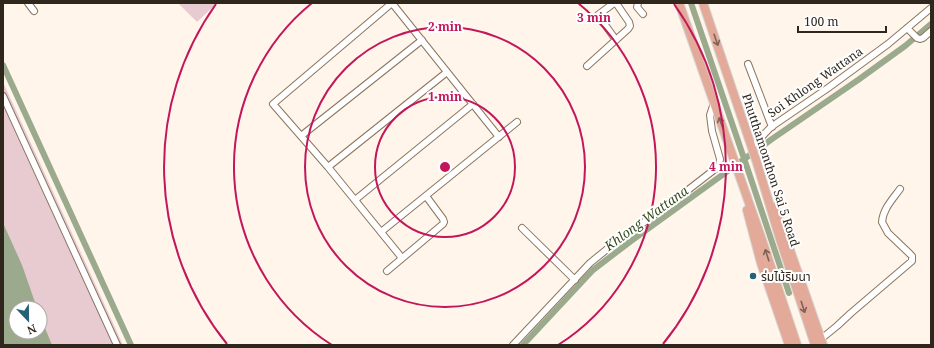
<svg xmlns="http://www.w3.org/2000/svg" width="934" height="348" font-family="'Noto Serif','Noto Sans Thai',serif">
	<rect width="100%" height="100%" fill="#fff5ea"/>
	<!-- green -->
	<path fill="#e7cbd0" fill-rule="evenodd" d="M178,3H217L197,22Z
		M3,82L123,345H3ZM16,308H40V332H16Z"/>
	<!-- water -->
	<path fill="#9baa8d" d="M3,223L22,265L37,308H16V332H40V316L52,345H3Z"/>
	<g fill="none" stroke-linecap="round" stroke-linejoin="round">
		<!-- canal -->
		<path stroke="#9baa8d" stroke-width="6" d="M691,3L751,179L789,293
			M3,65L131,345
			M523,345L593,270L631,241L772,139L858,80L905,46L931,24"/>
		<!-- minor casing -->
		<g stroke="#8c765f" stroke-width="8">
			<path id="minor" d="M28,3L34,11
				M392,3L273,104L328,167L402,258
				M392,3L499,137
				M614,3L598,15L616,40
				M638,3L637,7L643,14
				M907,28L917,38L920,39L923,38L931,31
				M748,64L772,127
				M587,66L628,29L630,26L629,22L616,3
				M3,96L117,345
				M301,136L422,40
				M752,147L771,127L828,88L888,44L931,8
				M328,167L447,72
				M355,200L473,104
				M522,228L575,280
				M381,232L517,122
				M387,271L443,224L444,222L443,219L426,196
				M821,339L837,326L851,313L912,261V256L910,254L888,233L882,222C883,209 892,200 900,189
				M513,345L590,263L606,250L688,190L719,166L720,159L712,131L710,115L714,103"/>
		</g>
		<!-- major casing -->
		<g stroke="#d5d4d2" stroke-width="10">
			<path id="major" d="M679,3L762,240L797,345
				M703,3L757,163L780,239L815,345
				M775,207L823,345
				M747,210L761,263L789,345"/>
		</g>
		<!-- minor -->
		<use href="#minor" stroke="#fff" stroke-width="6"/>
		<!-- major -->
		<use href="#major" stroke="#e3aa9a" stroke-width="8"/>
	</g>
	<!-- one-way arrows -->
	<defs><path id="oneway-shaft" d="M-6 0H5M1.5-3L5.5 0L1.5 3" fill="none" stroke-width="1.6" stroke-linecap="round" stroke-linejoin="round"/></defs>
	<g stroke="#806155">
		<use href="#oneway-shaft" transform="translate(716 40) rotate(71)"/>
		<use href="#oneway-shaft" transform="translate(721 123) rotate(-109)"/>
		<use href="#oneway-shaft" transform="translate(767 255) rotate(-108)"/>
		<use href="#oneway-shaft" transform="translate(803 307) rotate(72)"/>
	</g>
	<!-- distance rings -->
	<g fill="none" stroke="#c2185b" stroke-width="2">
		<circle cx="445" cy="167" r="70"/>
		<circle cx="445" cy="167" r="140"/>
		<path d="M332 345A211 211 0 0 1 312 3M578 3A211 211 0 0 1 558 345"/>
		<path d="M227 344A281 281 0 0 1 216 4M674 4A281 281 0 0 1 663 344"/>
	</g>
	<!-- markers -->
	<circle fill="#246278" stroke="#fff" stroke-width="1.5" cx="753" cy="276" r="4"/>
	<g text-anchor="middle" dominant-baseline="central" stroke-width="4" stroke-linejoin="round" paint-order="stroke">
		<!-- street labels -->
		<g font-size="12" fill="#2f261c" stroke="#fff">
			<text transform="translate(815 82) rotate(-35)">Soi Khlong Wattana</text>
			<text transform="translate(771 170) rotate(72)">Phutthamonthon Sai 5 Road</text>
		</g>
		<!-- poi labels -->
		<g font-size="12" fill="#2f261c" stroke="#fff" text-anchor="start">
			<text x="761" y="276">ร่มไม้ริมนา</text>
		</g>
		<!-- water labels -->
		<g font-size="13" font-style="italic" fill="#374d1f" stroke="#fff">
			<text transform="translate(646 218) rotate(-36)">Khlong Wattana</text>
		</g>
	</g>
	<circle cx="445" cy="167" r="6" fill="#c2185b" stroke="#fff" stroke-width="2"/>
	<g font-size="12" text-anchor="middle" font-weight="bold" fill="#c2185b" stroke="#fff" stroke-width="4" stroke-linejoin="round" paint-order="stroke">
		<text x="594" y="22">3 min</text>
		<text x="445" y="31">2 min</text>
		<text x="445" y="101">1 min</text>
		<text x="726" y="171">4 min</text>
	</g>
	<!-- border -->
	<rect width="934" height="348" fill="none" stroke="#2f261c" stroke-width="8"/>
	<!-- north arrow -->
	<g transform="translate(28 320) rotate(158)"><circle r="19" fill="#ffffff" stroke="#aca8a4"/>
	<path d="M0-3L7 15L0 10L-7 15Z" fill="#246278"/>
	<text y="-6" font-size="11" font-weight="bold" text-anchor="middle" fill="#2f261c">N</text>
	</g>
	<!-- scale -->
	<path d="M798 26v6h88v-6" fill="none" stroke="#2f261c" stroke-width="2"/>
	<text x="804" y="26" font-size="12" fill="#2f261c" stroke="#ffffff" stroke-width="3" paint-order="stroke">100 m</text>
</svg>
